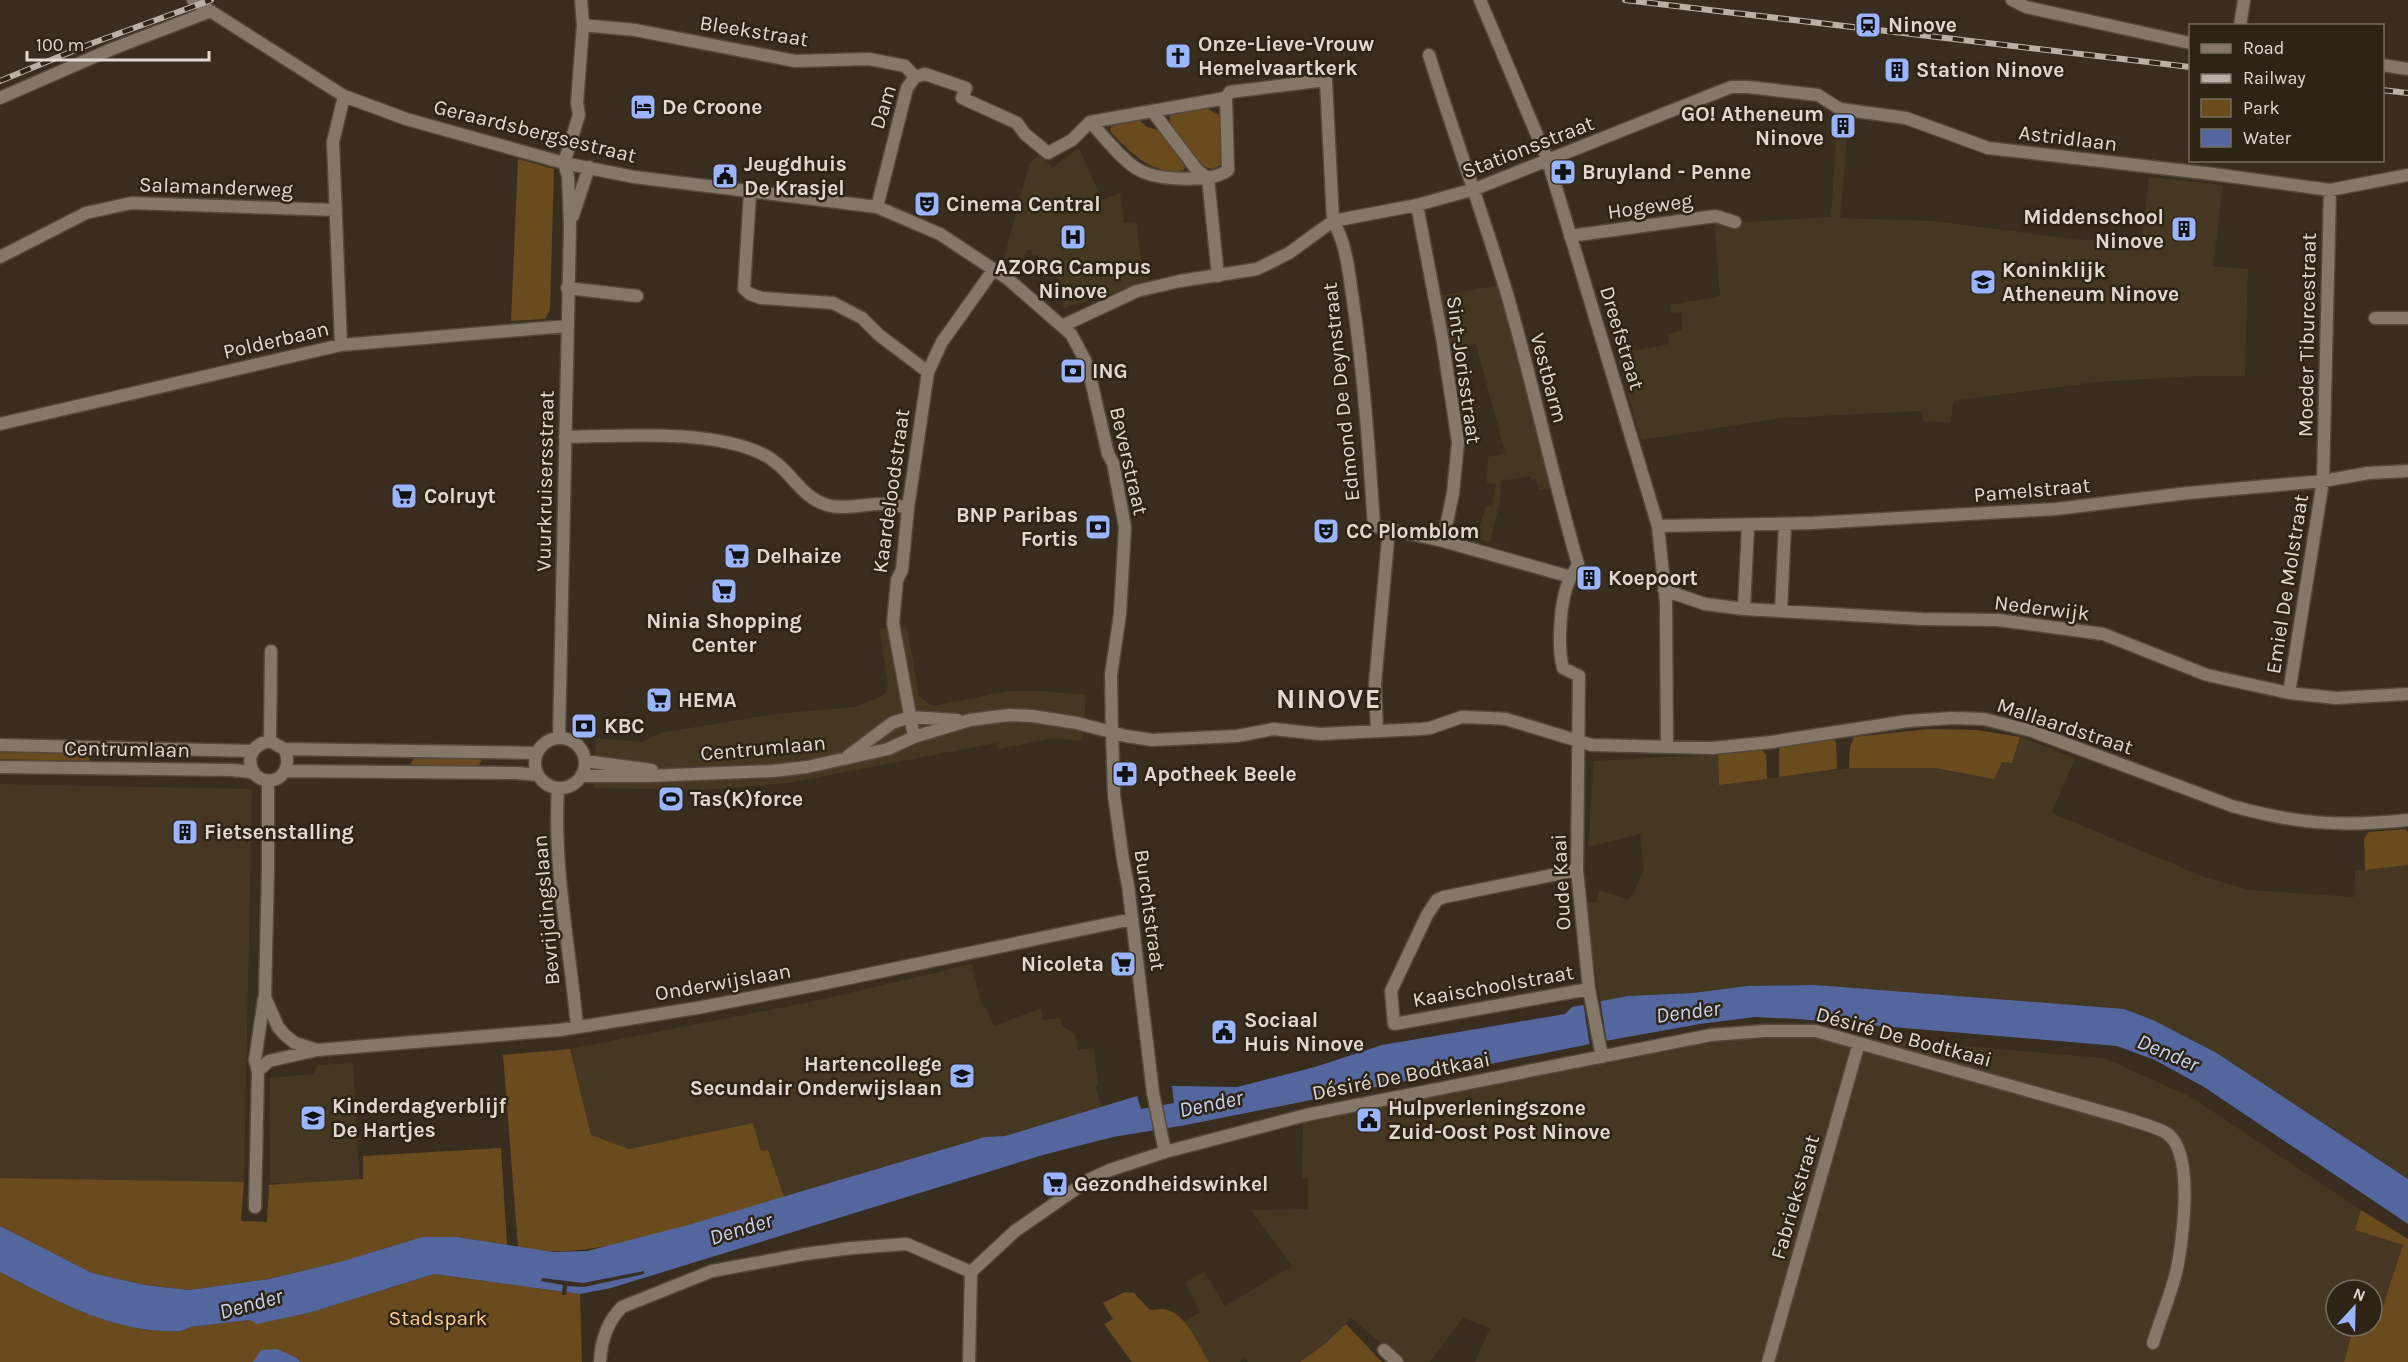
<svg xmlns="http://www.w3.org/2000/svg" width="2408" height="1362" font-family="Karla,sans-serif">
	<rect width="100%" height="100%" fill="#392d1f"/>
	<!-- built -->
	<path fill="#463722" d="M1837,119L1849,121L1840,218L1932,221L2080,240L2142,241L2149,177L2223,185L2213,266L2248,269L2245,376H2196L2097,382L1953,401L1951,423L1923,421L1922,411L1782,418L1641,440L1617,354L1669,344L1668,334L1682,330V321L1681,312L1672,313L1670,305L1720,296L1714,222L1736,219L1746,222L1831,217Z
		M1079,148L1102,200L1120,193L1124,223L1136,222L1142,265H1145L1150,282L1064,308L1054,264L1042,267L1038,255L1032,256L1031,250H1027L1018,273L1003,262L1029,164L1039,154L1052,168Z
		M1499,285L1554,487L1539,490L1536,479L1532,480L1530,476L1501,481L1500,501L1490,542L1476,539L1486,505L1492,507L1496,484L1487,483L1488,457L1505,453L1476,344L1449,349L1439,296Z
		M907,627L919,696L933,706L1009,691H1041L1086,695L1083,736L1080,741L1054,738L998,749L996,743L788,783L703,790L593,788L596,738L643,742L659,733L775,714L854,707L880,697L886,692L888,683L879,629Z
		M2020,737L2075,758L2052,813L2204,877L2250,890L2354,897L2355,871L2408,865V1179L2215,1052L2183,1034L1815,985L1747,986L1693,993L1627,996L1601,1002L1598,993L1586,902H1597L1599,890L1628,899L1632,896L1644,870L1640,834L1588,847L1594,761L1718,754L1719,785L1857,767L1935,768L1994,779L2002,761L2012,763Z
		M0,784L252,789L244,1182L0,1178Z
		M972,964L980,1000L989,1013L994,1026L1041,1008L1043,1020L1060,1018L1062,1026L1075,1034L1078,1050L1094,1048L1098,1085L1095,1086L1102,1108L1005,1136L985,1137L784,1197L768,1150L761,1151L753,1123L629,1149L591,1135L570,1049L815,1001Z
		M1791,1035L1879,1039L2104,1058L2191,1097L2361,1210L2355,1230L2403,1245L2380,1316L2372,1312V1290H2336V1326H2354L2344,1362H1475L1490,1328L1463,1318L1430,1362H1403L1351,1318L1326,1343L1300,1362H1248L1245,1358L1240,1362H1209L1185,1322L1200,1312L1185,1282L1205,1272L1225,1306L1292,1266L1251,1210L1308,1209V1179L1302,1178L1303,1122L1709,1039Z
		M353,1063L360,1188L270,1183V1078L313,1074L318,1065Z"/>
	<!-- green -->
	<path fill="#6a4b1e" d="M1208,109L1221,116L1223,160L1221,165L1212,169L1204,167L1169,123L1171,114Z
		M1138,119L1147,127L1158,130L1185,165L1184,170C1152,176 1130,152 1110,131L1112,123Z
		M518,159L554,169L550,310L545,319L511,321Z
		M1928,729L1977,730L2020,737L2012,763L2002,762L1994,779L1935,768H1849L1850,747L1854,737Z
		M1833,739L1836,742L1837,769L1779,777V747Z
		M0,750L90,752L89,761L0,759Z
		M1762,750L1766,754L1767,779L1719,785L1718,754Z
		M415,757L483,758L478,767L409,766Z
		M2405,829L2408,832V865L2365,870L2364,838L2369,832Z
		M570,1049L591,1135L629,1149L753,1123L761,1151L768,1150L784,1197C744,1209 704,1221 664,1232C614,1245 570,1258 518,1247L503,1055Z
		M501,1148L507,1245L457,1237H422L343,1261L269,1279L189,1290L145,1285L92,1273L0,1226V1178L244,1182L241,1221L267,1222L269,1185L363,1179V1156Z
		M2361,1210L2408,1239V1362H2344L2354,1326H2372V1312L2380,1315L2403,1245L2355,1230Z
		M0,1272C51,1298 105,1329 164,1331C173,1331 182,1333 190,1327L312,1312L434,1274L580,1294L582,1362H0Z
		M1125,1292L1134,1293L1149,1309C1154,1311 1158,1309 1163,1309C1186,1311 1198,1345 1209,1362H1132L1104,1324L1113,1319L1103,1303Z
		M1346,1324L1382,1362H1300L1326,1343Z"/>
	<!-- water -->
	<path fill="#53669d" d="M1815,985L2124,1009L2153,1020L2215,1052L2408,1179V1224L2204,1087L2155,1060L2117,1046L1798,1019L1755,1017L1700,1024L1605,1041L1186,1125L1113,1137L1043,1155L611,1288L580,1294L434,1274L312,1312L257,1324L250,1320L190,1327C182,1333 173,1331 164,1331C105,1329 51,1298 0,1272V1226L92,1273L145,1285L189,1290L269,1279L343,1261L422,1237H457L554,1252L587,1251L688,1225L985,1137L1005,1136L1137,1096L1141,1109L1174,1103L1172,1086L1237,1087L1315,1067L1382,1045L1565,1014L1572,1007L1627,996L1693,993L1747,986Z
		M277,1349L297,1358L300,1362H253L261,1350Z"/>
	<!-- pier -->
	<path fill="#392d1f" d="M1600,999L1607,1043L1590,1047L1583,1002Z
		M644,1271V1274L584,1287L567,1286L566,1295H562L563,1285L541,1281L542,1278L583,1283Z"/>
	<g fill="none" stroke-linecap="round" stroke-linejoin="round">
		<!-- minor casing -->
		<g stroke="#52483c" stroke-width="15">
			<path id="minor" d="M193,0L344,96L406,119L564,163L634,177L877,207L940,234L1008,279L1071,334L1085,360L1090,376L1108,454L1113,463L1125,527L1120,614L1111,675L1112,733L1114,795L1123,860L1128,885L1153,1093L1165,1152
				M1480,0L1548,161L1658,526L1666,603L1667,746
				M2012,0L2026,7L2190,43
				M583,25L635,30L795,61L869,59L905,66L915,77
				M2240,26L2244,0
				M1429,55C1454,135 1483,214 1507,294C1533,383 1552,475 1578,564C1576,569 1574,572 1571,577C1560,596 1557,646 1563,668L1579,676L1577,870L1589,989L1602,1057
				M2382,65L2408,69
				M0,98L112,49L211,11
				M1226,98L1230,92L1326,80L1333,221C1347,244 1349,275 1353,301C1364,376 1369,451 1374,526L1443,541L1571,577
				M1153,112L1197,170L1206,177
				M1090,122C1104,136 1124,163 1141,171C1159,180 1213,183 1228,170L1226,98
				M564,163L579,115L577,103L583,25L581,0
				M1208,178L1218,276
				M750,193L744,289L750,294L761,298L833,303L862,318L879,335L928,372
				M1417,205L1442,337L1458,442L1453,493L1443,541
				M877,207L907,88L915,77L925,74L966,88L962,98L1017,123L1025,134L1048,153L1072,140L1090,122L1226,98
				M573,216L589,167
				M1570,236L1716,216L1735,222
				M0,257L86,213L131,203L336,210
				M567,288L637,296
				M2375,318H2408
				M1062,326L1137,291L1180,281L1257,269L1289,253L1333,221L1417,205L1475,189L1731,87H1748L1818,95L1840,109L1906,118L1988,148L2213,174L2330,190L2408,175
				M341,345L333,142L344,96
				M0,424L341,345L567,326
				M565,437C623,436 717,428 768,457C791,470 800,497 827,505C843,510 864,504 881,504C890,504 899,506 908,508
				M1658,526L1813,523L2056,509L2188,493L2323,481L2368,473L2408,471
				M1664,590L1705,604L1744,609L1922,619L1998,620L2103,634L2207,675L2289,693L2336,698L2408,694
				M1744,609L1748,526
				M1781,611L1785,524
				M2289,693L2323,481L2330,190
				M1377,731L1375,684L1389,528
				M914,737L893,623L897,580L902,570L908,508L928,372L942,342L994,269
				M559,738L570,226L568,176L564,163
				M535 763a25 25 0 1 1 50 0a25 25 0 1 1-50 0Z
				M270,741L271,651
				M0,745L252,751
				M284,749L536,753
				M848,756L892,723L910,717L957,720
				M585,761L652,770
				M0,767L233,770C239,771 247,771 252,773C257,775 259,779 264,780C284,784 292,763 284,749L270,741C253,744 245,758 254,773
				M286,771L517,773L538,775
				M581,776H648L773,771L807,767L888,749L914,737L970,720L1009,715L1032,716L1077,723L1126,736L1152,740L1237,736L1274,729L1320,734L1421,729L1430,728L1462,717L1490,718L1506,719L1592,745L1713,748L1771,742L1908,721L1952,718L1984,719L2032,731L2232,806C2297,824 2341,827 2408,820
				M268,781V868L265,997L278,1027L285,1035L295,1043L317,1050
				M558,788C553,868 570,948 577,1027
				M1577,870L1444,897L1437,900L1427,915L1391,991L1394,1024L1589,989
				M258,1071L269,1061L317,1050L560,1030L697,1008L821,984L1132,919
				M255,1207L258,1071L255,1060L264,999
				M1384,1350L1397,1362
				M600,1362C601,1341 607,1322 622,1307L712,1271L805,1254L852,1248L907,1244L971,1272
				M969,1362L971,1272L1015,1231L1090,1179L1110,1170L1165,1152L1306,1115L1711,1035L1764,1031H1816L2125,1118C2136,1122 2160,1128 2168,1134C2194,1155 2183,1234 2178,1264C2173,1290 2161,1317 2153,1343
				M1768,1362L1859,1043"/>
		</g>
		<!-- minor -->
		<use href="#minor" stroke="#857868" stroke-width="12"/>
		<!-- rail casing -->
		<g stroke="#b9b0a6" stroke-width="6">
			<path id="rail" d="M1625,0L2190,67
				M0,81L90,44L211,0
				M2382,90L2408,93"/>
		</g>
		<!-- rail -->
		<use href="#rail" stroke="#2e2415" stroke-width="4" stroke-dasharray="11" stroke-linecap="butt"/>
	</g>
	<!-- icons -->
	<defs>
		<g id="station-square" transform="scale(1.35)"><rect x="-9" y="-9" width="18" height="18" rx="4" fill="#9ab5fd" stroke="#2e2415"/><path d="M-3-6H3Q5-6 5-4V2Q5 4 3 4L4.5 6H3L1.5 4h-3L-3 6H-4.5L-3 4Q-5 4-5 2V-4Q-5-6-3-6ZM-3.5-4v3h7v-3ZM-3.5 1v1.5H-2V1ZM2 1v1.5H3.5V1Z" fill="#111"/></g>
		<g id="church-square" transform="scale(1.35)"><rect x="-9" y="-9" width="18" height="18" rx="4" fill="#9ab5fd" stroke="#2e2415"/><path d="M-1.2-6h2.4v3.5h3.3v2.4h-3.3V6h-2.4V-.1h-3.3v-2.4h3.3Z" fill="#111"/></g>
		<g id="building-square" transform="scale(1.35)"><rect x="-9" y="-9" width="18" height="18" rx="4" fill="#9ab5fd" stroke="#2e2415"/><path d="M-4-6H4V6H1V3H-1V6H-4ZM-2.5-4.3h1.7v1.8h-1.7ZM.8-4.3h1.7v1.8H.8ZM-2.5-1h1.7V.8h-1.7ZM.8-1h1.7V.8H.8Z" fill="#111"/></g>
		<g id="hotel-square" transform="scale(1.35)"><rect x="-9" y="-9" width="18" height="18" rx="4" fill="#9ab5fd" stroke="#2e2415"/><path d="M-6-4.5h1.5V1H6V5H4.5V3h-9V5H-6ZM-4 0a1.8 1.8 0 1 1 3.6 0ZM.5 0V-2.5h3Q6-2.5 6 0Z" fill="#111"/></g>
		<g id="pharmacy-square" transform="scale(1.35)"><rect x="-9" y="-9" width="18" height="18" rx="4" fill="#9ab5fd" stroke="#2e2415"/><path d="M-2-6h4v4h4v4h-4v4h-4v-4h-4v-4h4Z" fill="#111"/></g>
		<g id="civic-square" transform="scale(1.35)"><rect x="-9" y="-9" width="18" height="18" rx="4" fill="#9ab5fd" stroke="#2e2415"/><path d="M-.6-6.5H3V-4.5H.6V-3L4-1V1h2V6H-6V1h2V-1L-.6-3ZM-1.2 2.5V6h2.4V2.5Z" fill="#111"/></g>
		<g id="theatre-square" transform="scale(1.35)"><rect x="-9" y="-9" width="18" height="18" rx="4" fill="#9ab5fd" stroke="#2e2415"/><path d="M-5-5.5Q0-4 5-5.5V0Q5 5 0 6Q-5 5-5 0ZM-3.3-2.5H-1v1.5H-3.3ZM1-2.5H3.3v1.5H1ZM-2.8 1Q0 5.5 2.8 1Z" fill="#111"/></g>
		<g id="hospital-square" transform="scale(1.35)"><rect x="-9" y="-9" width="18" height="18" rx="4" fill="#9ab5fd" stroke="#2e2415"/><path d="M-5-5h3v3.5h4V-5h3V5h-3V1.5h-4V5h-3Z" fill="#111"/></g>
		<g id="school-square" transform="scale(1.35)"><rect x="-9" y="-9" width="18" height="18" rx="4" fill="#9ab5fd" stroke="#2e2415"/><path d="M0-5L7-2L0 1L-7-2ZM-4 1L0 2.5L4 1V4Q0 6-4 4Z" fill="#111"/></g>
		<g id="bank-square" transform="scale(1.35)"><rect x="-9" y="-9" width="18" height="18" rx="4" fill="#9ab5fd" stroke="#2e2415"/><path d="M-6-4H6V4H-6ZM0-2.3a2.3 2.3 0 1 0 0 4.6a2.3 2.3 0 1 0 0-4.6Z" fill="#111"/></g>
		<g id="supermarket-square" transform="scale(1.35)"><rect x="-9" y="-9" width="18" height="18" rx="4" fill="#9ab5fd" stroke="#2e2415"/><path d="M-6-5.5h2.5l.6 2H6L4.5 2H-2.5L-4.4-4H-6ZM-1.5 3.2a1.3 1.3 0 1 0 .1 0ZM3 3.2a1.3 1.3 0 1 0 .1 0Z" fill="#111"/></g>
		<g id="stadium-square" transform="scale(1.35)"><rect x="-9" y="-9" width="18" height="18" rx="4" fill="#9ab5fd" stroke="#2e2415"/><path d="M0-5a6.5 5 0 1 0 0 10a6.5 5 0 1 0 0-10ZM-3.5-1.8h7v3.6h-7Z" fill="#111"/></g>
	</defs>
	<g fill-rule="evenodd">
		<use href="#station-square" x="1868" y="25"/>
		<use href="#church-square" x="1178" y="56"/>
		<use href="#building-square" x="1897" y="70"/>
		<use href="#hotel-square" x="643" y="107"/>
		<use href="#building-square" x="1843" y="126"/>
		<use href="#pharmacy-square" x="1563" y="172"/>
		<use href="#civic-square" x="725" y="176"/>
		<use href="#theatre-square" x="927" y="204"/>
		<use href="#building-square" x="2184" y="229"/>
		<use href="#hospital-square" x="1073" y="237"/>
		<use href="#school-square" x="1983" y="282"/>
		<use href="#bank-square" x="1073" y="371"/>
		<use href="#supermarket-square" x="404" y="496"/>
		<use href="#bank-square" x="1098" y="527"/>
		<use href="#theatre-square" x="1326" y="531"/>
		<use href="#supermarket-square" x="737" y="556"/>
		<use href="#building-square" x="1589" y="578"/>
		<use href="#supermarket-square" x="724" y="591"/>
		<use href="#supermarket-square" x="659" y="700"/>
		<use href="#bank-square" x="584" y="726"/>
		<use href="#pharmacy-square" x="1125" y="774"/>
		<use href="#stadium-square" x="671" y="799"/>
		<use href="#building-square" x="185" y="832"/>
		<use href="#supermarket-square" x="1123" y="964"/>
		<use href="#civic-square" x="1224" y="1032"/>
		<use href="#school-square" x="962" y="1076"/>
		<use href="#school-square" x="313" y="1118"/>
		<use href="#civic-square" x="1369" y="1120"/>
		<use href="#supermarket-square" x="1055" y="1184"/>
	</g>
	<g text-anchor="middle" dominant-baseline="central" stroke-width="5" stroke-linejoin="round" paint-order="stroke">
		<!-- poi labels -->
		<g font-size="21" font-weight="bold" fill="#e1d9d0" stroke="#2e2415" text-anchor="start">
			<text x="1888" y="25">Ninove</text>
			<text x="1198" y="44">Onze-Lieve-Vrouw<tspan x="1198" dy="24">Hemelvaartkerk</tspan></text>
			<text x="1916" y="70">Station Ninove</text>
			<text x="662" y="107">De Croone</text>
			<text x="1824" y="114" text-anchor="end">GO! Atheneum<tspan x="1824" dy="24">Ninove</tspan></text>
			<text x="744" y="164">Jeugdhuis<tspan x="744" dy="24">De Krasjel</tspan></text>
			<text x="1582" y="172">Bruyland - Penne</text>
			<text x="946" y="204">Cinema Central</text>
			<text x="2164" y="217" text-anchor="end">Middenschool<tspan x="2164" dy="24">Ninove</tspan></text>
			<text x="1073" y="267" text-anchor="middle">AZORG Campus<tspan x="1073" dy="24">Ninove</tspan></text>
			<text x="2002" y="270">Koninklijk<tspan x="2002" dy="24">Atheneum Ninove</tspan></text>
			<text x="1092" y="371">ING</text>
			<text x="424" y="496">Colruyt</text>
			<text x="1078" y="515" text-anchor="end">BNP Paribas<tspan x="1078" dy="24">Fortis</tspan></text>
			<text x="1346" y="531">CC Plomblom</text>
			<text x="756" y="556">Delhaize</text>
			<text x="1608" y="578">Koepoort</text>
			<text x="724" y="621" text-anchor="middle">Ninia Shopping<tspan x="724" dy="24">Center</tspan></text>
			<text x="678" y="700">HEMA</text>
			<text x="604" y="726">KBC</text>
			<text x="1144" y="774">Apotheek Beele</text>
			<text x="690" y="799">Tas(K)force</text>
			<text x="204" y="832">Fietsenstalling</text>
			<text x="1104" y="964" text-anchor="end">Nicoleta</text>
			<text x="1244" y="1020">Sociaal<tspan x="1244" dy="24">Huis Ninove</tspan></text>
			<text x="942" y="1064" text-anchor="end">Hartencollege<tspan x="942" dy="24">Secundair Onderwijslaan</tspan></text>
			<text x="332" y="1106">Kinderdagverblijf<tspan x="332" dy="24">De Hartjes</tspan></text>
			<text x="1388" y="1108">Hulpverleningszone<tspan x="1388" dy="24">Zuid-Oost Post Ninove</tspan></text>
			<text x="1074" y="1184">Gezondheidswinkel</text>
		</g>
		<!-- street labels -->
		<g font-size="21" fill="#e1d9d0" stroke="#2e2415">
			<text transform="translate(754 31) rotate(9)">Bleekstraat</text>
			<text transform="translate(883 107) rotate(-73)">Dam</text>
			<text transform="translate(535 131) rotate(14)">Geraardsbergsestraat</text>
			<text transform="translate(2068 138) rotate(7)">Astridlaan</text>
			<text transform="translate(1528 147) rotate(-21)">Stationsstraat</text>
			<text transform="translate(216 187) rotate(2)">Salamanderweg</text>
			<text transform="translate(1650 206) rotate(-8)">Hogeweg</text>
			<text transform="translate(2307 335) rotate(-89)">Moeder Tiburcestraat</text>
			<text transform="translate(1622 338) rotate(73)">Dreefstraat</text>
			<text transform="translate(276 340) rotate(-13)">Polderbaan</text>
			<text transform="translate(1464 370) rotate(82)">Sint-Jorisstraat</text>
			<text transform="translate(1549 378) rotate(75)">Vestbarm</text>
			<text transform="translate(1341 392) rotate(-96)">Edmond De Deynstraat</text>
			<text transform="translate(1129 461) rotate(77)">Beverstraat</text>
			<text transform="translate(545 481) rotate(-89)">Vuurkruisersstraat</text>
			<text transform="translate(2032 490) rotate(-5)">Pamelstraat</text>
			<text transform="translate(891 491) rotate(-82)">Kaardeloodstraat</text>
			<text transform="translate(2287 584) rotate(-81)">Emiel De Molstraat</text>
			<text transform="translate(2042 608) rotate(7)">Nederwijk</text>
			<text transform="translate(2065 726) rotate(18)">Mallaardstraat</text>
			<text transform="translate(763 748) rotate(-5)">Centrumlaan</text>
			<text transform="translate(127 749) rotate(1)">Centrumlaan</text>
			<text transform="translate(1561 882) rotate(-93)">Oude Kaai</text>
			<text transform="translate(546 910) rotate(-95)">Bevrijdingslaan</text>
			<text transform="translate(1150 910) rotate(82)">Burchtstraat</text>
			<text transform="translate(723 982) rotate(-10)">Onderwijslaan</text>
			<text transform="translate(1493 986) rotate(-10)">Kaaischoolstraat</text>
			<text transform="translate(1904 1037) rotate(15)">Désiré De Bodtkaai</text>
			<text transform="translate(1401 1076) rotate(-11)">Désiré De Bodtkaai</text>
			<text transform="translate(1795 1197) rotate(-74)">Fabriekstraat</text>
		</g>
		<!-- park labels -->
		<g font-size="21" fill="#fdcd8f" stroke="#2e2415">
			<text x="438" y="1318">Stadspark</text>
		</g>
		<!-- water labels -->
		<g font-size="22" font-style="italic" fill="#c6d3f4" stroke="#2e2415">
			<text transform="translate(1688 1012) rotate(-7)">Dender</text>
			<text transform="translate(2168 1053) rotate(23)">Dender</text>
			<text transform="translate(1211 1104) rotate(-12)">Dender</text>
			<text transform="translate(741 1229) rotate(-17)">Dender</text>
			<text transform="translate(251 1304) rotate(-15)">Dender</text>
		</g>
		<!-- district labels -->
		<g font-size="27" font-weight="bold" letter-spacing="1.5" fill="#e1d9d0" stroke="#2e2415">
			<text x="1329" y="699">NINOVE</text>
		</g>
	</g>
	<!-- legend -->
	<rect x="2189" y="24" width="195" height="138" fill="#2e2415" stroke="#766c60" stroke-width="1.5"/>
	<rect x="2201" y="44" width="30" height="9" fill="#857868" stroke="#766c60" stroke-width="1.5"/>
	<text x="2243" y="54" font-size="18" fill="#e1d9d0">Road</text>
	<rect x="2201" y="74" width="30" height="9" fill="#b9b0a6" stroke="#766c60" stroke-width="1.5"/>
	<text x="2243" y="84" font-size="18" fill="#e1d9d0">Railway</text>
	<rect x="2201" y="99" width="30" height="18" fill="#6a4b1e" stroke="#766c60" stroke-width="1.5"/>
	<text x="2243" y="114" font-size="18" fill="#e1d9d0">Park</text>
	<rect x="2201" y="129" width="30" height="18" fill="#53669d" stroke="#766c60" stroke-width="1.5"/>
	<text x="2243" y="144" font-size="18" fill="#e1d9d0">Water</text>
	<!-- north arrow -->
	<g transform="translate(2354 1308) rotate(22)"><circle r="28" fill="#2e2415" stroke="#766c60" stroke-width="1.5"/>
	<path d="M0-4.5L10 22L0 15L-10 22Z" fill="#9ab5fd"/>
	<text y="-9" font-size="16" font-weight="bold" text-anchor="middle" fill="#e1d9d0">N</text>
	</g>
	<!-- scale -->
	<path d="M27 51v9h182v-9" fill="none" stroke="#e1d9d0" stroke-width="3"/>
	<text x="36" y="51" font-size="18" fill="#e1d9d0" stroke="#2e2415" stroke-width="4.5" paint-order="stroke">100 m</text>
</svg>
